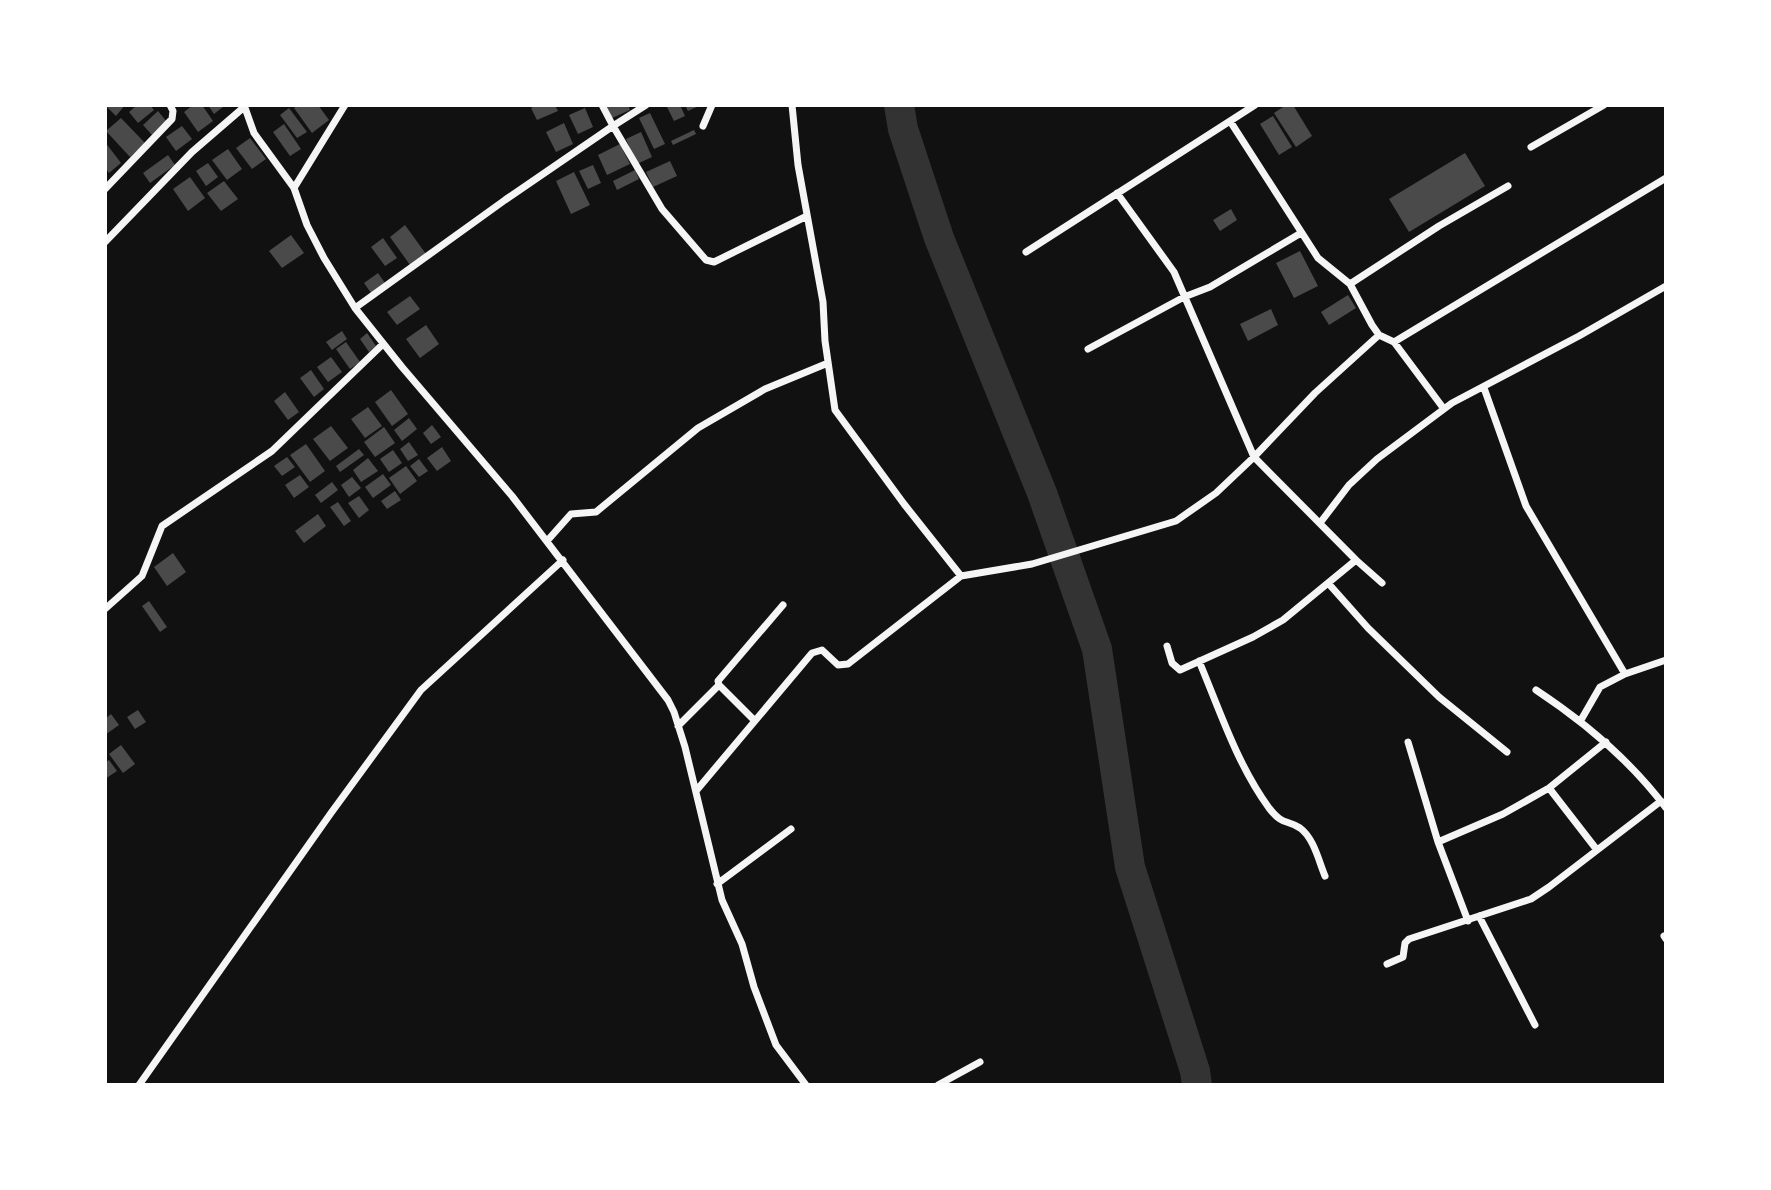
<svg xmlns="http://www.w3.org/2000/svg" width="1771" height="1190" font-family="'Archivo Narrow',sans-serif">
	<rect width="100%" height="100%" fill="#111"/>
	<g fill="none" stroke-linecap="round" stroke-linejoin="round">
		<!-- river -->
		<path stroke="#333" stroke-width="30" d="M899,105L903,129L939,238L1042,493L1097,649L1130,867L1195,1071L1197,1085"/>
	</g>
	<!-- building -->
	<path fill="#4a4a4a" d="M105,105H125L116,116Z
		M137,105H150L154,110L138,123L129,112Z
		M193,105H202L213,121L198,132L184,112Z
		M208,105H222L223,107L214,114Z
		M298,105H318L329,120L312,133L294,108Z
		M537,105H555L558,111L537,120L531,108Z
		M606,105H628L630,110L612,118Z
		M671,105H680L685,116L674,121L667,107Z
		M685,105H701L688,111Z
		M1286,105H1293L1312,136L1296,147L1274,113Z
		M289,108L307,132L297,138L280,115Z
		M585,108L593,127L578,134L569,115Z
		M158,111L167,122L152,135L143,125Z
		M650,113L665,144L654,149L639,118Z
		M1273,116L1292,147L1279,155L1260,124Z
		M121,118L145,143L130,157L106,131Z
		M564,123L573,144L556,152L546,132Z
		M284,124L301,149L290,156L273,132Z
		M182,126L192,139L176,151L166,137Z
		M694,130L696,134L673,145L671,141Z
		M641,132L652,157L637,164L626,139Z
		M250,138L266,159L252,169L236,148Z
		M105,142L121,163L109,173L105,167Z
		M620,144L630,164L607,175L598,155Z
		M228,149L242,169L227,180L212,160Z
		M1465,153L1485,186L1409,232L1389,199Z
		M168,155L175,165L150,183L143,173Z
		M670,161L677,176L653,187L646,172Z
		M208,163L218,177L206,186L196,171Z
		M593,165L601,183L588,189L579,171Z
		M635,170L639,179L617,190L613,181Z
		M574,172L590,205L571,214L556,181Z
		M190,177L205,198L188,211L173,189Z
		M224,181L238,199L221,211L207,193Z
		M1231,209L1237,220L1220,231L1213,220Z
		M405,225L426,254L410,265L390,237Z
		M291,235L304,253L282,268L269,251Z
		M383,238L397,258L385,266L371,247Z
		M1300,251L1318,286L1294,298L1276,263Z
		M378,273L385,283L371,293L364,283Z
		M1348,295L1356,308L1329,325L1321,312Z
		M410,296L420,309L397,325L387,312Z
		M1271,309L1278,325L1248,341L1240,324Z
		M426,325L439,344L420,358L406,339Z
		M342,331L347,339L332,350L326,342Z
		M367,333L376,346L369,352L360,339Z
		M346,342L360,362L350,369L336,349Z
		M331,357L342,372L328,382L317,367Z
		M311,370L324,389L314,397L300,378Z
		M391,390L408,414L392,426L375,402Z
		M285,392L299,412L288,420L274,401Z
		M368,407L382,426L365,438L351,419Z
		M409,418L417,429L402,441L394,430Z
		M432,425L441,437L431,444L423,433Z
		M331,426L348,448L330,461L313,439Z
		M384,427L395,443L375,457L364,442Z
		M409,442L418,455L408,461L400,449Z
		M306,444L325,471L310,482L290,455Z
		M442,447L451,461L437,471L427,458Z
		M359,449L364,455L340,472L336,466Z
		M393,450L402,463L389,472L380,459Z
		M287,457L295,467L282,476L274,466Z
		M368,458L378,471L361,482L353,470Z
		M419,459L428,471L419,477L410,466Z
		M406,466L417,481L400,494L389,478Z
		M383,474L391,485L373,498L365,487Z
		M300,475L309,487L294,498L285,485Z
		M352,477L361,488L349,497L341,485Z
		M332,482L338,490L321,503L315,495Z
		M395,491L401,500L387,509L381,501Z
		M359,496L369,510L359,518L348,503Z
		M338,502L351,521L344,526L330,507Z
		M318,514L326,526L304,543L295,531Z
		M173,553L186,572L167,586L154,567Z
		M149,601L167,627L160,632L142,606Z
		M138,710L146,722L135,729L127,717Z
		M111,714L119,725L105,735V719Z
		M121,745L135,764L123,773L109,754Z
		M109,760L117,771L105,779V763Z"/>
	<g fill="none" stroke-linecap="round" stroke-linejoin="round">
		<!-- minor -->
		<path stroke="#f5f5f5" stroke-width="7" d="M244,105L254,133L294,188L307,225L324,258L355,308L402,367L512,496L668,700L674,712L685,747L722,900L742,944L754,987L776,1045L806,1085
			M646,105L613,126L662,209L706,260L714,262L807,216
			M792,105L798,165L823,302L825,341L835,410L904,504L961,576
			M1230,121L1318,258L1350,284L1372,325L1379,335L1394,342L1666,178
			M703,126L712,105
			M1531,147L1604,105
			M294,188L345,105
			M105,189L172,119L173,111L170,105
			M1117,193L1174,272L1254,457L1356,560L1283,620L1253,637L1180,670L1172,663L1167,646
			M105,242L192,152L243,108
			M1026,252L1255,105
			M1350,284L1439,226L1508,186
			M355,308L505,200L613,126L602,105
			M1394,342L1444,409
			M1088,349L1184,297L1210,287L1301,233
			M1484,388L1526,506L1625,674
			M1320,523L1349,485L1377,459L1452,403L1579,336L1666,286
			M547,541L571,514L596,512L698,428L765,389L828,363
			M1356,560L1382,583
			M1328,583L1368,628L1439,697L1507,752
			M105,609L142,576L162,526L272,451L383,344
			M1199,661C1220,711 1237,764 1269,808C1283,826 1286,819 1300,828C1314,838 1319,862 1325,876
			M1536,690C1586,723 1630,760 1666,808
			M754,720L719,685L718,681L783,605
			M1581,720L1600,687L1625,674L1666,660
			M678,726L719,685
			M1408,742L1438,842L1468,921
			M1549,788L1597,850
			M696,791L812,653L822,650L838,665L848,664L961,576L1032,564L1176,521L1216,493L1254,457L1315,393L1379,335
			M1438,842L1503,814L1549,788L1606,742
			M717,884L791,829
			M1479,916L1535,1025
			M1664,936L1666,939
			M1387,964L1403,957L1405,943L1409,939L1531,899L1549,887L1661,801
			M139,1085L331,813L421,690L563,560
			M938,1085L980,1062"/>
	</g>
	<!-- border -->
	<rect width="1771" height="1190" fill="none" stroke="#ffffff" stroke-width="214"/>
</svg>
